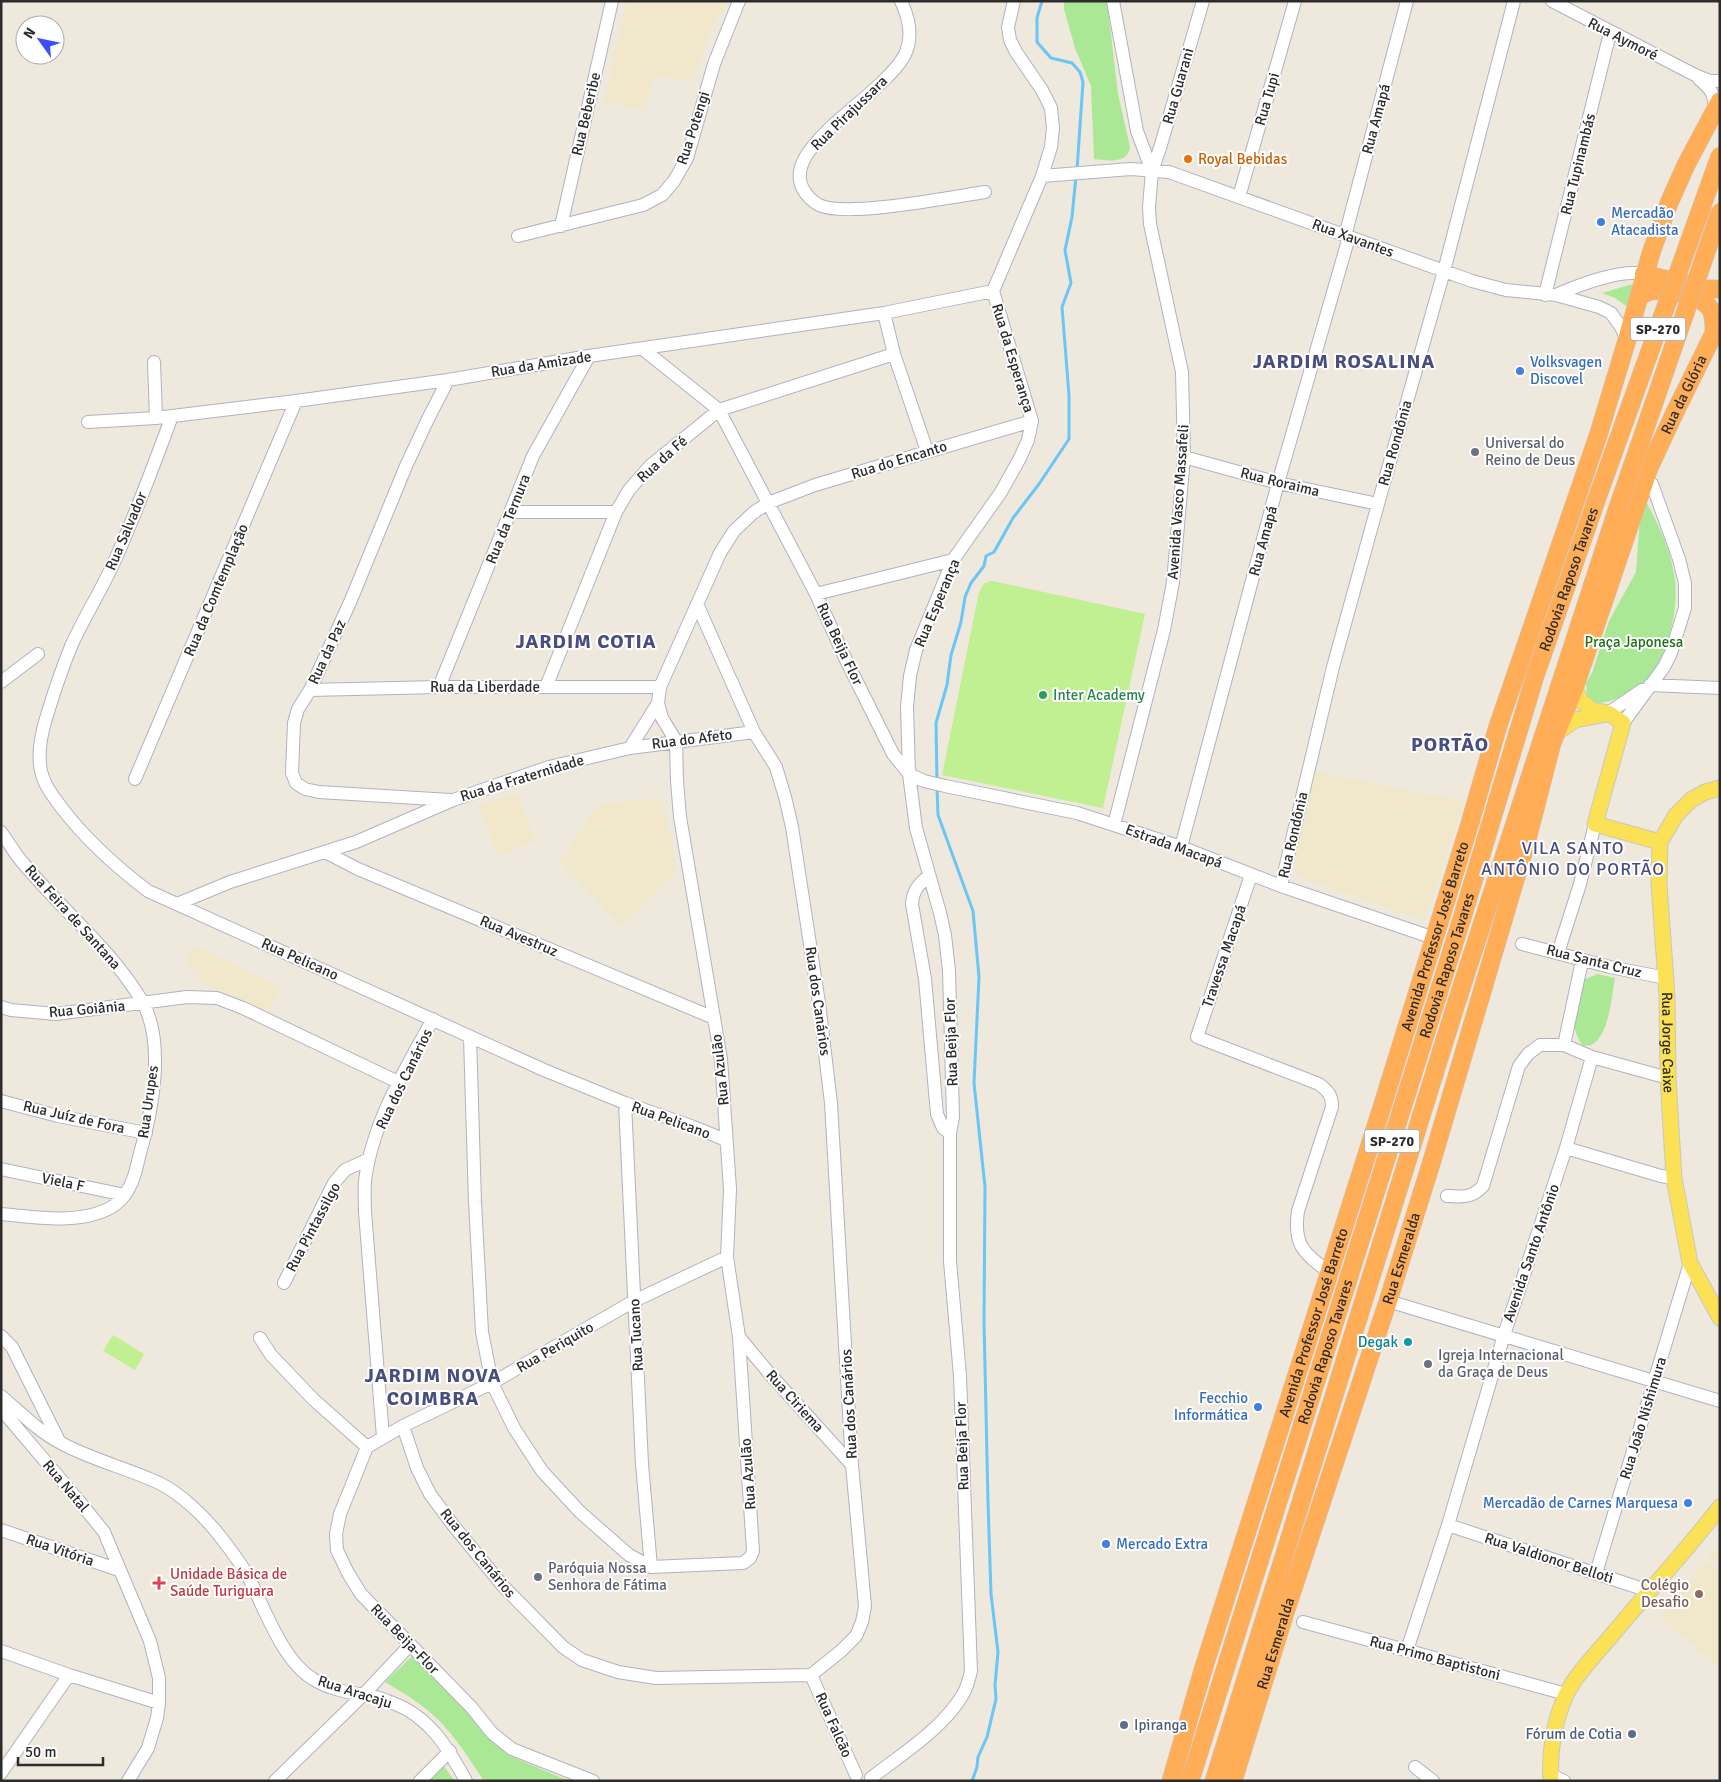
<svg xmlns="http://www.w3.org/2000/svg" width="1721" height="1782" font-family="Signika,sans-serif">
	<rect width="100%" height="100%" fill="#eee8dd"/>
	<!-- education -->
	<path fill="#f1e8cb" d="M627,1H727L722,13L714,21L694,81L653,75L645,111L604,102Z
		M1312,771L1465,801L1424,920L1299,877L1293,862Z
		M517,793L535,841L498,856L479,805Z
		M663,798L677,871L623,927L560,862L599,804Z
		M197,946L281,988L268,1012L209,987L185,962Z
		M1720,1542V1567L1708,1558Z
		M1707,1561L1720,1572V1668L1660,1617Z"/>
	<!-- green -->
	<path fill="#abe896" d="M1064,1H1107L1118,94L1130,147C1128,165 1107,160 1094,159L1091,86L1075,48L1064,9Z
		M1636,283L1629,308L1615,298L1602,293Z
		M1645,499C1657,523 1670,547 1674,574C1680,604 1669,654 1649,677C1637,691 1614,703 1595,703L1587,696L1586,683L1592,673L1609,621L1636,572L1640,518Z
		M1598,974L1615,978C1612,995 1609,1037 1591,1045C1589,1046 1586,1045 1583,1046C1566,1022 1576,1004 1585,979Z
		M412,1656L508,1755L569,1781H484C465,1752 447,1723 418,1703C408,1695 396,1689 385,1682Z
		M443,1765L455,1781H428Z"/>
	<!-- pitch -->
	<path fill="#c0f091" d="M993,581L1145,614L1103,808L942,775L978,597C981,587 982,582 993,581Z
		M113,1335L144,1354L135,1370L103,1351Z"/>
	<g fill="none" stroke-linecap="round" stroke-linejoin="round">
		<!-- stream -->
		<path stroke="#69c6f7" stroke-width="3" d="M1042,1L1037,18V42L1051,58L1072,63L1080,72L1083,82L1077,170
			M937,782L936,723L947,685L951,655L961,622L965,597L971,583L984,566L986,556L994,552L1013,518L1039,484L1069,439V395L1062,307L1071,283L1065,250L1072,217L1076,176
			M937,788L938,815L973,911L979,977L974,1083L985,1187L984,1322L988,1502L991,1594L998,1652L995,1685L996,1699L987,1737L978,1757L977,1767L972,1781"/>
		<!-- minor casing -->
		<g stroke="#b1b2c0" stroke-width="14">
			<path id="minor" d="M901,1C909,18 913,35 906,52C897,75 847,111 828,130C814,144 791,167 803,189C806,195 813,202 819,205C845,218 952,197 985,192
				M1113,1L1137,131L1152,171L1149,207L1150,224L1182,372L1184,457L1173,582L1164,630L1114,825
				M1552,1L1695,75L1710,81H1720
				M1699,79C1711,89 1714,93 1715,109
				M1152,171L1160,148L1203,1
				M1042,176L1131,169L1169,172L1472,281L1506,290L1556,295L1599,307L1611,313L1621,327L1627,340
				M1239,197L1295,1
				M561,226L612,1
				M518,236L643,205L662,195L674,181L687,158L714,64L739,1
				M1345,236L1407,1
				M1545,295L1610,33
				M1556,295C1579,285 1620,269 1644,274
				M884,313L894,354L927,451
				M644,350L719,410L816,594L846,660L893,754L909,774L924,781L945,786L1077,813L1114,825L1181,847L1281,886L1434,938
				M154,362L156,418
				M448,380L428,419L406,466L351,600L310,690L298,709L294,723L292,773L296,783L305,789L319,792L450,800
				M172,416C154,465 136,513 115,560C102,589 85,616 72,644C63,666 55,689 48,712C42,731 37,751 41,771C44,785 53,796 61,807C86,840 115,866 148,891L544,1070L625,1103L691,1126L726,1140
				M88,422L156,418L296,401L448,380L589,356L884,313L993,291
				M1184,457L1278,483L1378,504
				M512,512H616
				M816,594L953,560
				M1,682L38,654
				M1650,685L1720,688
				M439,687L533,456L589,356
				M546,687L616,512L629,490L650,466L719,410L894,354
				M310,690L439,687H660
				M1608,713L1642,690
				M1623,723L1664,667L1671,653L1685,608V583L1679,559L1652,484
				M630,748L754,732
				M135,779L296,401
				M1,832C9,843 15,854 23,863C62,910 111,949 142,1001C166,1043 152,1113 139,1157C136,1171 133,1184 124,1196C120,1201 113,1207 106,1210C77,1224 33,1217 1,1214
				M1181,847L1278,483L1349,237
				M325,852L358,869L714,1018
				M929,875C919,885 913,889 912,904L925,979L937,1114L943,1128L950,1133
				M1251,875L1197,1037L1319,1084C1328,1091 1332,1095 1332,1107L1298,1211C1293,1246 1304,1253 1330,1273
				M1281,886L1333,667L1378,504L1444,271L1514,1
				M177,904L230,882L356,842L453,800L549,767L630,748L658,703L660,687L720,553L734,531L753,513L768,503L815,485L1032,421
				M1522,944L1610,967L1666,978
				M1558,953L1580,884L1595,824
				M1,1007L11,1010L56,1014L187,997L217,998L243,1008L398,1082
				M470,1037L475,1202L482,1332L492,1383L514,1428L542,1471L580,1512L629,1555L651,1567L743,1563L750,1558L753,1551L739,1337L727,1257L730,1189L721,1059L680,817L677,781L676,741L662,718L658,703
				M1564,1045L1582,961
				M1,1101L58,1116L146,1133
				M625,1103L642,1464L651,1567
				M1566,1148L1661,1176L1674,1178
				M1,1169L125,1195
				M1447,1196C1463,1197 1472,1198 1483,1186L1519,1066L1528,1054L1540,1045H1564L1592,1057L1668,1078
				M284,1283L334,1183L345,1170L369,1159
				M1388,1301L1720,1401
				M1,1336L12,1347L59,1441
				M739,1337L769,1373L852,1465
				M260,1338L271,1355L314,1400L367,1447
				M1,1396C20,1412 39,1432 61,1443C92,1460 127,1468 159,1483C180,1493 204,1516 219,1535C229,1548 241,1563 249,1578C265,1610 283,1661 313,1679C332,1691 354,1693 375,1697C381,1698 387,1701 393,1703C430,1717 448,1748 466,1781
				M1,1409L79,1501L104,1532L150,1641L159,1678V1703L157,1718L148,1748L128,1781
				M403,1426L417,1468L430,1494L453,1525L503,1586L563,1647L582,1660L618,1672L656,1678L811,1675L841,1651L856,1636L862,1622L865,1606L852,1465L831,1103L819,1003L792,827L785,797L776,767L754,732L697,604
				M383,1437L365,1212C365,1202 364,1191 365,1181C372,1123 405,1070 433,1019
				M1448,1525L1649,1591
				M1,1530L119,1570
				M1596,1573L1690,1263
				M1303,1622L1566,1694
				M1407,1650L1448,1525L1504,1335L1566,1148L1592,1057
				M1,1651L69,1675L159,1703
				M811,1675L856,1775
				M1415,1767L1433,1781
				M1,1773L69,1675
				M1551,1775L1564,1781
				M871,1778C902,1754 941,1730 962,1696C967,1688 969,1680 971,1671L960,1376L950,1261V1133L953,1117L949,971L945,935L940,913L916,828L909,774L907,707L910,676L916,650L953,560L1001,492L1020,458L1028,440L1032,421L993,291L1042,176L1051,147L1053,128L1051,108L1042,90L1016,52L1010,40L1008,27L1014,1
				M275,1781L362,1696L410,1645
				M420,1781L450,1751
				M593,1781L512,1749L492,1733L472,1708L361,1594L348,1573L337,1550L336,1534L340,1514L367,1447L403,1426L492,1383L634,1301L727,1257"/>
		</g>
		<!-- major casing -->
		<g stroke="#c8c8c8" stroke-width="17">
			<g id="major">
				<path d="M1574,689L1582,702L1593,710L1608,713L1623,723L1595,824L1660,842"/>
				<path d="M1556,733L1575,720L1606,714"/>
				<path id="s1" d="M1720,788L1705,792L1691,800L1676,815L1669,827L1660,842L1659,884L1667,996L1668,1078L1674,1178L1690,1263L1720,1318"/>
				<path d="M1551,1781C1549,1753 1554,1721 1566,1695C1576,1674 1597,1653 1612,1635C1648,1592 1686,1551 1720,1507"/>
			</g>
		</g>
		<!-- highway casing -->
		<g stroke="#c8c8c8" stroke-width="19">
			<g id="highway">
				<path d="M1644,274L1705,289H1720"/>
				<path d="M1639,296C1643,294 1647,292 1651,291C1664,289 1699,296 1708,306C1715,313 1714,324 1714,333"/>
				<path id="s2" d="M1171,1781L1203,1670L1382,1107L1470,823L1498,726L1598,436L1627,340L1651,253L1669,203L1686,165L1720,101"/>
				<path id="s3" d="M1190,1781L1463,915L1535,676L1596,501"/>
				<path d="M1214,1781L1457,1001L1617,510"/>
				<path id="s4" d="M1233,1781L1285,1613L1388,1301L1431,1164L1527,840L1552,743L1574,689L1649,468L1675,412L1720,321"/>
			</g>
		</g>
		<!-- minor -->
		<use href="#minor" stroke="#fff" stroke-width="12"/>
		<!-- major -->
		<use href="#major" stroke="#fae156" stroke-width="15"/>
		<!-- highway -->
		<use href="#highway" stroke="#ffad57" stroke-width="18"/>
		<!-- highway-bridge casing -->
		<g stroke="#c8c8c8" stroke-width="19" stroke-linecap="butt">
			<path id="highway-bridge" d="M1596,501L1720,156
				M1617,510L1720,212"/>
		</g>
		<!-- highway-bridge -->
		<use href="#highway-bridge" stroke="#ffad57" stroke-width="18"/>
	</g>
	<!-- markers -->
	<circle fill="#e8710a" stroke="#fff" stroke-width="2" cx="1188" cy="159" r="5"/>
	<g fill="#3f7fe0" stroke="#fff" stroke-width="2">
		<circle cx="1601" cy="222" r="5"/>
		<circle cx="1520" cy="371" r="5"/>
		<circle cx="1258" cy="1407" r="5"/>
		<circle cx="1688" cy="1503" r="5"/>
		<circle cx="1106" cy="1544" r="5"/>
	</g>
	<g fill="#6b7280" stroke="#fff" stroke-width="2">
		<circle cx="1475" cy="452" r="5"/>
		<circle cx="1428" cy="1364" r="5"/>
		<circle cx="538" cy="1577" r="5"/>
	</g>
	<circle fill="#2e9e5b" stroke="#fff" stroke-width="2" cx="1043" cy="695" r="5"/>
	<circle fill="#0f9aa8" stroke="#fff" stroke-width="2" cx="1408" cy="1342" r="5"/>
	<path fill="#e0444e" stroke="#fff" stroke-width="2" d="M156.5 1575.5h5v5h5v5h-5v5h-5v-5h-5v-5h5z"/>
	<circle fill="#8d6e63" stroke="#fff" stroke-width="2" cx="1699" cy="1594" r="5"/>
	<g fill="#5c6f8a" stroke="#fff" stroke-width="2">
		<circle cx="1124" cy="1725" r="5"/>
		<circle cx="1632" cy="1734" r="5"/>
	</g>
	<g text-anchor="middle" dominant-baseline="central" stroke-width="4" stroke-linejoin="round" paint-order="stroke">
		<!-- shield labels -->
		<g fill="#fff" stroke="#6b6b6b" stroke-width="1">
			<rect x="1630.5" y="317.5" width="55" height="23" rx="4"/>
			<rect x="1364.5" y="1129.5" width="55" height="23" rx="4"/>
		</g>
		<g font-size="14" font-weight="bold" fill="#2c2c2c">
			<text x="1658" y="329">SP-270</text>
			<text x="1392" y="1141">SP-270</text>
		</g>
		<!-- street labels -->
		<g font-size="15" fill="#2c2c2c" stroke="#fff">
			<text transform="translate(1623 39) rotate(27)">Rua Aymoré</text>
			<text transform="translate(1178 86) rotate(-74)">Rua Guarani</text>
			<text transform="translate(1267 99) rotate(-74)">Rua Tupi</text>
			<text transform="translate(849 113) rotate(-44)">Rua Pirajussara</text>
			<text transform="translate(586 114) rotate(-77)">Rua Beberibe</text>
			<text transform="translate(1376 119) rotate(-75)">Rua Amapá</text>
			<text transform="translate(693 128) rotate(-72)">Rua Potengi</text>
			<text transform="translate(1578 164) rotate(-76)">Rua Tupinambás</text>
			<text transform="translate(1353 238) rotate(20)">Rua Xavantes</text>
			<text transform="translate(1013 358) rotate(73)">Rua da Esperança</text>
			<text transform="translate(541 364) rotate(-9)">Rua da Amizade</text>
			<text stroke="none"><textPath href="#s4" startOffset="1459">Rua da Glória</textPath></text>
			<text transform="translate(1395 443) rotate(-74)">Rua Rondônia</text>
			<text transform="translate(662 459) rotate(-42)">Rua da Fé</text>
			<text transform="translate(899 460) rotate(-17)">Rua do Encanto</text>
			<text transform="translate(1280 482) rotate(14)">Rua Roraima</text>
			<text transform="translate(1178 502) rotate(-86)">Avenida Vasco Massafeli</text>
			<text transform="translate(508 519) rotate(-68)">Rua da Ternura</text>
			<text transform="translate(126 531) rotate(-67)">Rua Salvador</text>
			<text transform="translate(1263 541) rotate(-75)">Rua Amapá</text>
			<text stroke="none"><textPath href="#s3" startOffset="1260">Rodovia Raposo Tavares</textPath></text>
			<text transform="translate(216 590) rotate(-67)">Rua da Comtemplação</text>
			<text transform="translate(937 603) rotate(-67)">Rua Esperança</text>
			<text transform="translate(840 644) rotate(65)">Rua Beija Flor</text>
			<text transform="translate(327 652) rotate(-65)">Rua da Paz</text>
			<text x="485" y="687">Rua da Liberdade</text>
			<text transform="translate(692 739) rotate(-7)">Rua do Afeto</text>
			<text transform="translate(522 778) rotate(-17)">Rua da Fraternidade</text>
			<text transform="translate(1293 835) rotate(-77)">Rua Rondônia</text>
			<text transform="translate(1174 846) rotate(20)">Estrada Macapá</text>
			<text transform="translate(73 917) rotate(48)">Rua Feira de Santana</text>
			<text transform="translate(519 936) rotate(23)">Rua Avestruz</text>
			<text stroke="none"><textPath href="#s2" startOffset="885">Avenida Professor José Barreto</textPath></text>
			<text transform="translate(1224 956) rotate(-71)">Travessa Macapá</text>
			<text transform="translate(300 959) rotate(24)">Rua Pelicano</text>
			<text transform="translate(1594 961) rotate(14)">Rua Santa Cruz</text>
			<text stroke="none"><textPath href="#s3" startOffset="855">Rodovia Raposo Tavares</textPath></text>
			<text transform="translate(818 1001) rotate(82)">Rua dos Canários</text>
			<text transform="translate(87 1009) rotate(-5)">Rua Goiânia</text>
			<text transform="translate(951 1042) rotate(-92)">Rua Beija Flor</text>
			<text stroke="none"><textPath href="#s1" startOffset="285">Rua Jorge Caixe</textPath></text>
			<text transform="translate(720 1070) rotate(-96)">Rua Azulão</text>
			<text transform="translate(404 1079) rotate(-64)">Rua dos Canários</text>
			<text transform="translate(148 1102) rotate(-82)">Rua Urupes</text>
			<text transform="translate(74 1117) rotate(13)">Rua Juíz de Fora</text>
			<text transform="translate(671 1120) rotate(20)">Rua Pelicano</text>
			<text transform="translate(63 1182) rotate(12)">Viela F</text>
			<text transform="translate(313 1227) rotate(-62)">Rua Pintassilgo</text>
			<text transform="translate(1531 1253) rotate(-71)">Avenida Santo Antônio</text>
			<text stroke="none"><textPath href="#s4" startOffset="549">Rua Esmeralda</textPath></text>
			<text stroke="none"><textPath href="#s2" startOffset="480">Avenida Professor José Barreto</textPath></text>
			<text transform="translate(636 1335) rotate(-93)">Rua Tucano</text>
			<text transform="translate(555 1347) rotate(-30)">Rua Periquito</text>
			<text stroke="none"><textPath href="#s3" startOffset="450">Rodovia Raposo Tavares</textPath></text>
			<text transform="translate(795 1401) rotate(48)">Rua Ciriema</text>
			<text transform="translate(849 1404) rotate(-93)">Rua dos Canários</text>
			<text transform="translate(1643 1418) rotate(-73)">Rua João Nishimura</text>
			<text transform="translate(962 1446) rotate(-92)">Rua Beija Flor</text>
			<text transform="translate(748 1474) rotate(-94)">Rua Azulão</text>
			<text transform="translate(66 1486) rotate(50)">Rua Natal</text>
			<text transform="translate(60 1550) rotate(19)">Rua Vitória</text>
			<text transform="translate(478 1553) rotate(51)">Rua dos Canários</text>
			<text transform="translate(1549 1558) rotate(18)">Rua Valdionor Belloti</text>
			<text transform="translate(405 1639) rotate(46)">Rua Beija-Flor</text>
			<text stroke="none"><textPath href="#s4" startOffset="144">Rua Esmeralda</textPath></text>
			<text transform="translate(1435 1658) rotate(15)">Rua Primo Baptistoni</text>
			<text transform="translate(355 1692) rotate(18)">Rua Aracaju</text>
			<text transform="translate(834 1725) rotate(66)">Rua Falcão</text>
		</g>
		<!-- food labels -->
		<g font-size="15" fill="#c56008" stroke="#fff" text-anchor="start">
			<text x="1198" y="159">Royal Bebidas</text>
		</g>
		<!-- shop labels -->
		<g font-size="15" fill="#366cbe" stroke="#fff" text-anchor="start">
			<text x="1611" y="213">Mercadão<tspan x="1611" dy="17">Atacadista</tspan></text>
			<text x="1530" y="362">Volksvagen<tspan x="1530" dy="17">Discovel</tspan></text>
			<text x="1248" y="1398" text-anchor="end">Fecchio<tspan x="1248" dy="17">Informática</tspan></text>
			<text x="1678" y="1503" text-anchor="end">Mercadão de Carnes Marquesa</text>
			<text x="1116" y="1544">Mercado Extra</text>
		</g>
		<!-- worship labels -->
		<g font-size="15" fill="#5b616d" stroke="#fff" text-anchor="start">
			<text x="1485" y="443">Universal do<tspan x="1485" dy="17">Reino de Deus</tspan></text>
			<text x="1438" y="1355">Igreja Internacional<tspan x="1438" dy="17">da Graça de Deus</tspan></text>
			<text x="548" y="1568">Paróquia Nossa<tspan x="548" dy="17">Senhora de Fátima</tspan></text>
		</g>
		<!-- park labels -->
		<g font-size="15" fill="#216f16" stroke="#fff">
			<text x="1634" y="642">Praça Japonesa</text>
		</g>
		<!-- leisure labels -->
		<g font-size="15" fill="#27864d" stroke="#fff" text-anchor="start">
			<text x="1053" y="695">Inter Academy</text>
		</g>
		<!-- culture labels -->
		<g font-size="15" fill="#0d838f" stroke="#fff" text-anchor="end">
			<text x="1398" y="1342">Degak</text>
		</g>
		<!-- health labels -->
		<g font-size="15" fill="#be3a42" stroke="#fff" text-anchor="start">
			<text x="170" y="1574">Unidade Básica de<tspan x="170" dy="17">Saúde Turiguara</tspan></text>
		</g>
		<!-- education labels -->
		<g font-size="15" fill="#785e54" stroke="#fff" text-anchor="end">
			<text x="1689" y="1585">Colégio<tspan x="1689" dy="17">Desafio</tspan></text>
		</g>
		<!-- service labels -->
		<g font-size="15" fill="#4e5e75" stroke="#fff" text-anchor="start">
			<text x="1134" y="1725">Ipiranga</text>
			<text x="1622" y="1734" text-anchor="end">Fórum de Cotia</text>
		</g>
		<!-- quarter labels -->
		<g font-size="18" letter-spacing="1" fill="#484e80" stroke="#fff">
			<text x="1573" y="848">VILA SANTO<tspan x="1573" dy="21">ANTÔNIO DO PORTÃO</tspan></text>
		</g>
		<!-- district labels -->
		<g font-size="20" font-weight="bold" letter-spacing="1" fill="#484e80" stroke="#fff">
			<text x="1344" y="361">JARDIM ROSALINA</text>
			<text x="586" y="641">JARDIM COTIA</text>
			<text x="1450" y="744">PORTÃO</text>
			<text x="433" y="1375">JARDIM NOVA<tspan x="433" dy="23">COIMBRA</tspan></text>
		</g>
	</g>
	<!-- border -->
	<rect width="1721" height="1782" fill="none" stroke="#2c2c2c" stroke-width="5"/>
	<!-- north arrow -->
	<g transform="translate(40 40) rotate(303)"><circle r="24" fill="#ffffff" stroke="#ababab"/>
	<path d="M0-4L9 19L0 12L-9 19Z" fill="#394eff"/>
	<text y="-8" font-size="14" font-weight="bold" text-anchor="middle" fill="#2c2c2c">N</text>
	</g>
	<!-- scale -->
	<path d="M18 1757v8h85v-8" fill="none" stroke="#2c2c2c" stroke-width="2.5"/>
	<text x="25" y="1757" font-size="15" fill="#2c2c2c" stroke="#ffffff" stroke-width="4" paint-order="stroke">50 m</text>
</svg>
